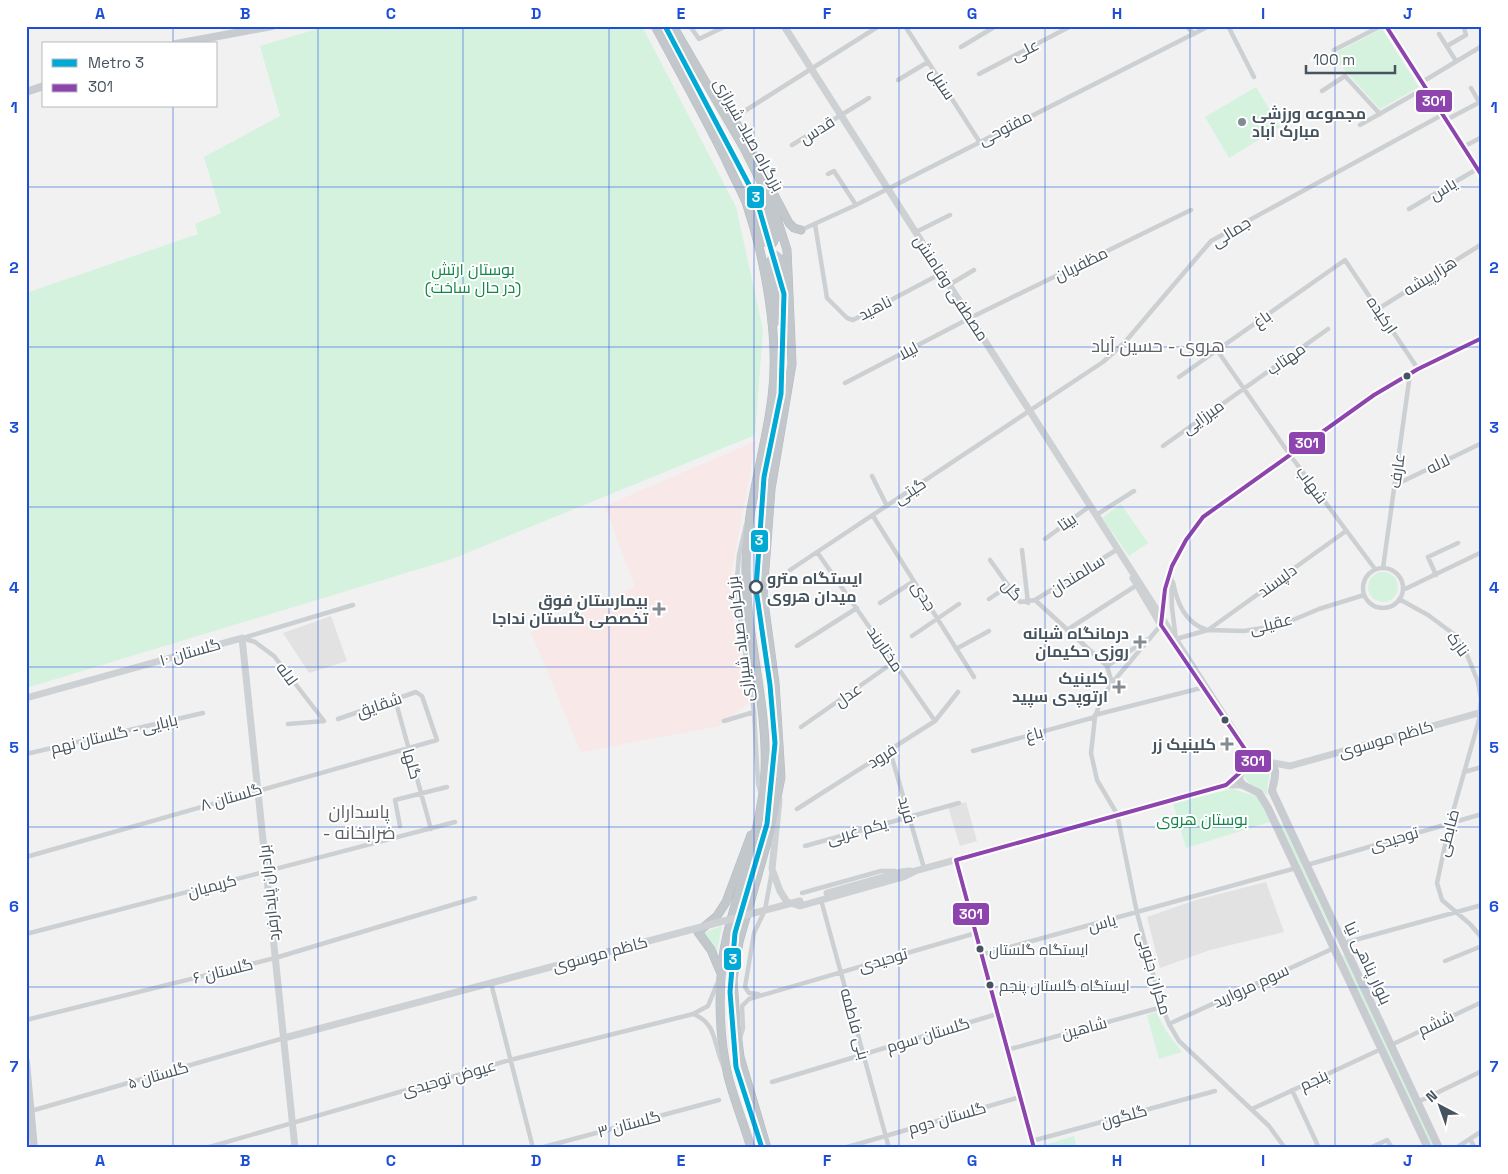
<svg xmlns="http://www.w3.org/2000/svg" width="1508" height="1174" font-family="'Space Grotesk',Cairo,sans-serif">
	<rect width="100%" height="100%" fill="#f1f1f1"/>
	<!-- education -->
	<path fill="#e3e2e3" d="M331,616L347,661L309,673L283,633Z
		M966,802L977,841L960,846L948,807Z
		M1266,882L1284,932L1210,950L1160,968L1147,917L1196,900Z"/>
	<!-- medical -->
	<path fill="#f8e8e8" d="M756,441L729,585L735,631L749,703L719,726L581,752L531,632L635,587L605,506Z"/>
	<!-- green -->
	<path fill="#d4f2de" d="M327,26H642L736,207L763,330L755,435L452,559L26,688V293L198,234L195,224L221,213L204,157L280,116L260,46Z
		M1382,29L1419,87L1380,109L1331,55Z
		M1256,87L1280,127L1229,158L1205,117Z
		M1121,504L1148,543L1129,556L1102,518Z
		M1368 587a15 15 0 1 1 30 0a15 15 0 1 1-30 0Z
		M1263,765L1270,770L1267,788L1268,796C1261,790 1246,784 1244,775L1249,769Z
		M1232,789L1258,797L1270,822L1186,848L1173,803Z
		M1281,823L1284,824L1331,925L1330,928L1280,826Z
		M722,926L716,956L703,933Z
		M1345,954L1435,1148H1431L1342,956Z
		M1156,1012L1166,1031L1182,1052L1159,1059L1147,1015Z
		M1074,1136L1077,1148H1038V1147Z"/>
	<g fill="none" stroke-linecap="round" stroke-linejoin="round">
		<!-- trunk casing -->
		<g stroke="#b5bbc1" stroke-width="9">
			<path id="trunk" d="M655,26C679,71 704,115 726,160C732,174 740,188 746,202C765,258 780,339 772,397C765,455 745,510 746,570C746,638 768,704 765,772C762,827 741,879 728,931C717,973 718,1034 728,1076C734,1100 744,1124 751,1148
				M673,26L744,148L773,206L787,250L792,364L771,489L763,595L775,683L781,777L770,832L739,942L733,979L736,1025L740,1057L767,1148
				M721,104L731,113L789,223L794,228L801,230
				M748,206L757,217L765,242L773,243L776,236L762,192
				M775,322L777,306L769,263L775,255L782,261L784,275
				M720,971L711,950L698,932L717,916L726,902L751,835"/>
		</g>
		<!-- minor -->
		<path stroke="#ccd0d2" stroke-width="4.5" d="M690,26L699,39L726,26
			M905,26L979,141
			M1186,26L1194,34
			M1228,26L1254,77
			M1386,26L1482,176
			M1439,34L1456,61
			M1447,46L1466,35L1464,28L1466,26
			M961,47L996,26
			M1334,50L1381,26
			M979,74L1071,26
			M898,80L928,62
			M1422,82L1482,46
			M1471,88L1479,102
			M1322,91L1345,76L1380,114
			M743,112L879,26
			M1446,120L1482,101
			M1360,125L1425,88
			M792,145L869,98
			M1463,147L1482,137
			M828,174L834,171L856,205
			M1409,209L1477,169
			M815,224L827,298L847,318L853,320L942,273
			M801,230L856,205L1209,26
			M916,232L950,215
			M949,285L974,270
			M1378,309L1482,244
			M1217,350L1290,455L1375,569
			M1179,377L1345,260L1418,369
			M845,383L970,318L1191,210
			M1163,446L1328,329
			M872,476L887,506
			M1395,485L1482,443
			M1096,515L1134,491
			M873,516L974,677
			M746,525L739,555L736,591L754,712L758,783L761,795
			M1045,539L1090,506
			M1022,550L1028,603
			M817,552L935,721
			M990,560L1020,602L1035,600L1107,666
			M1383,568L1410,374
			M1363 588a20 20 0 1 1 40 0a20 20 0 1 1-40 0Z
			M790,570L1103,362L1125,342L1211,241L1442,115
			M1171,574L1172,608L1176,639L1208,630L1244,631L1281,625L1319,609L1364,595
			M1436,575L1428,557L1458,543
			M1173,582C1177,603 1185,623 1207,630
			M1403,590L1482,552
			M989,599L1007,587
			M1399,599L1428,615L1455,635L1465,650L1478,682L1481,699L1479,720L1450,822L1437,883L1442,900L1470,924L1482,938
			M1035,600L1118,549
			M880,603L914,581
			M1164,620C1160,582 1179,545 1203,517L1374,395L1418,369L1482,338
			M1161,625L1112,683L1101,700L1095,717L1091,753L1097,780L1117,814L1137,913L1162,1007L1169,1024L1179,1041L1269,1126L1285,1148
			M1067,630L1137,585
			M1208,630L1346,531
			M912,636L959,604
			M242,638L255,642L274,656L324,721
			M243,638L353,605
			M797,646L857,608
			M956,649L989,631
			M1107,666L1148,639
			M1107,666L1112,683
			M395,699L431,829
			M1095,715L1205,687
			M724,721L754,712
			M288,724L324,721
			M801,727L894,662
			M890,751L924,868
			M973,751L1095,717
			M26,754L203,713
			M1464,772L1482,767
			M797,809L935,721L958,692
			M400,826L395,800L447,787
			M805,846L959,803
			M26,857L437,740L422,696L416,692L338,719
			M1307,865L1482,814
			M802,893L881,871H895
			M821,900L889,1148
			M26,934L455,822
			M1344,943L1482,905
			M981,955L1296,868
			M1445,961L1482,946
			M491,983L533,1148
			M758,994L749,993L745,987L754,933L765,910L772,871
			M693,1014C717,1023 713,1043 723,1065
			M26,1020L275,958L475,898
			M1169,1024L1334,948
			M740,1038L743,1028L742,1006L749,999L976,933
			M1391,1045L1482,1002
			M1007,1050L1162,1007
			M772,1082L997,1014
			M1292,1090L1319,1148
			M1418,1102L1482,1071
			M1252,1109L1377,1051
			M31,1111L284,1038
			M1470,1139L1475,1148
			M1032,1141L1215,1091
			M206,1148L510,1060L693,1014L708,1006L719,979
			M540,1148L719,1100
			M844,1148L1020,1097
			M1370,1148L1387,1140L1392,1148
			M1456,1148L1482,1131"/>
		<!-- secondary -->
		<path stroke="#cdd1d3" stroke-width="7" d="M784,26L1253,761
			M1133,578L1161,625L1199,681
			M26,698L242,638L295,1148
			M1268,762L1290,766L1482,712
			M779,800L772,869L780,891L787,902L800,906L903,877L915,871L1226,785H1243
			M956,860L1034,1148
			M827,893L901,872L910,871
			M284,1038L686,931"/>
		<!-- primary -->
		<path stroke="#c8ccd0" stroke-width="8" d="M176,44L272,26
			M26,92L44,86
			M26,1062L34,1148
			M1428,1148L1268,808L1259,793L1243,785L1239,780C1239,761 1269,751 1275,771C1276,778 1273,784 1272,791L1439,1148"/>
		<!-- trunk -->
		<use href="#trunk" stroke="#c2c7cc" stroke-width="8"/>
		<!-- secondary-bridge -->
		<path stroke="#cdd1d3" stroke-width="7" d="M686,931L800,901"/>
		<!-- bus-1 casing -->
		<g stroke="#fff" stroke-width="8">
			<path id="bus-1" d="M1386,26L1482,176
				M1034,1148L956,860L1226,785L1253,761L1161,625L1165,589L1172,566L1186,540L1203,517L1374,395L1418,369L1482,338"/>
		</g>
		<!-- bus-1 -->
		<use href="#bus-1" stroke="#8e44ad" stroke-width="4"/>
		<!-- metro-1 casing -->
		<g stroke="#fff" stroke-width="9">
			<path id="metro-1" d="M665,26L756,198L784,294L781,394L764,477L756,589L770,685L775,743L767,824L735,933L730,992L736,1067L762,1148"/>
		</g>
		<!-- metro-1 -->
		<use href="#metro-1" stroke="#00aad4" stroke-width="5"/>
	</g>
	<!-- grid -->
	<path fill="none" stroke="#1d4ed8" stroke-width="1" stroke-opacity="0.55" d="M173,26V44M318,26V1148M463,26V1148M609,26V1148M754,26V1148M899,26V1148M1045,26V1148M1190,26V1148M1335,26V1148M173,106V1148M26,187H1482M26,347H1482M26,507H1482M26,667H1482M26,827H1482M26,987H1482"/>
	<!-- markers -->
	<g fill="#828b92" stroke="#fff" stroke-width="2">
		<circle cx="1242" cy="122" r="5"/>
		<path d="M656.5 601.5h5v5h5v5h-5v5h-5v-5h-5v-5h5z"/>
		<path d="M1137.5 634.5h5v5h5v5h-5v5h-5v-5h-5v-5h5z"/>
		<path d="M1116.5 679.5h5v5h5v5h-5v5h-5v-5h-5v-5h5z"/>
		<path d="M1224.5 736.5h5v5h5v5h-5v5h-5v-5h-5v-5h5z"/>
	</g>
	<g fill="#46545f" stroke="#fff" stroke-width="2">
		<circle cx="1407" cy="376" r="4.5"/>
		<circle cx="1225" cy="720" r="4.5"/>
		<circle cx="980" cy="949" r="4.5"/>
		<circle cx="990" cy="985" r="4.5"/>
	</g>
	<circle fill="#fff" stroke="#46545f" stroke-width="2.5" cx="756" cy="587" r="6"/>
	<g text-anchor="middle" dominant-baseline="central" stroke-width="4" stroke-linejoin="round" paint-order="stroke">
		<!-- bus labels -->
		<g font-size="15" fill="#46545f" stroke="#fff" text-anchor="start">
			<text x="989" y="949">ایستگاه گلستان</text>
			<text x="999" y="985">ایستگاه گلستان پنجم</text>
		</g>
		<!-- street labels -->
		<g font-size="16" fill="#46545f" stroke="#fff">
			<text transform="translate(1025 50) rotate(-27)">علی</text>
			<text transform="translate(942 84) rotate(57)">سنبل</text>
			<text transform="translate(1005 128) rotate(-27)">مفتوحی</text>
			<text transform="translate(817 130) rotate(-32)">قدس</text>
			<text transform="translate(749 135) rotate(61)">بزرگراه صیاد شیرازی</text>
			<text transform="translate(1443 189) rotate(-31)">یاس</text>
			<text transform="translate(1231 232) rotate(-32)">جمالی</text>
			<text transform="translate(1081 264) rotate(-26)">مظفریان</text>
			<text transform="translate(1430 276) rotate(-32)">هزارپیشه</text>
			<text transform="translate(951 288) rotate(57)">مصطفی وفامنش</text>
			<text transform="translate(875 308) rotate(-27)">ناهید</text>
			<text transform="translate(1382 315) rotate(56)">ارکیده</text>
			<text transform="translate(1262 319) rotate(-35)">باغ</text>
			<text transform="translate(908 351) rotate(-28)">لیلا</text>
			<text transform="translate(1286 359) rotate(-35)">مهتاب</text>
			<text transform="translate(1203 417) rotate(-35)">میرزایی</text>
			<text transform="translate(1438 464) rotate(-26)">لاله</text>
			<text transform="translate(1397 471) rotate(-82)">عارف</text>
			<text transform="translate(1312 485) rotate(54)">شهاب</text>
			<text transform="translate(910 491) rotate(-33)">گیتی</text>
			<text transform="translate(1067 522) rotate(-35)">بیتا</text>
			<text transform="translate(1077 575) rotate(-32)">سالمندان</text>
			<text transform="translate(1277 581) rotate(-36)">دلپسند</text>
			<text transform="translate(1012 590) rotate(49)">گل</text>
			<text transform="translate(924 596) rotate(58)">جدی</text>
			<text transform="translate(1271 624) rotate(-14)">عقیلی</text>
			<text transform="translate(740 639) rotate(-97)">بزرگراه صیاد شیرازی</text>
			<text transform="translate(1458 644) rotate(54)">نازک</text>
			<text transform="translate(885 649) rotate(56)">مختاربند</text>
			<text transform="translate(190 652) rotate(-16)">گلستان ۱۰</text>
			<text transform="translate(287 674) rotate(54)">لاله</text>
			<text transform="translate(848 695) rotate(-35)">عدل</text>
			<text transform="translate(379 705) rotate(-19)">شقایق</text>
			<text transform="translate(114 734) rotate(-13)">بابایی - گلستان نهم</text>
			<text transform="translate(1034 734) rotate(-16)">باغ</text>
			<text transform="translate(1386 739) rotate(-16)">کاظم موسوی</text>
			<text transform="translate(882 756) rotate(-32)">فرود</text>
			<text transform="translate(412 764) rotate(74)">گلها</text>
			<text transform="translate(231 797) rotate(-16)">گلستان ۸</text>
			<text transform="translate(907 810) rotate(74)">فرید</text>
			<text transform="translate(857 831) rotate(-16)">یکم غربی</text>
			<text transform="translate(1448 833) rotate(-76)">ضابطی</text>
			<text transform="translate(1394 839) rotate(-17)">توحیدی</text>
			<text transform="translate(212 886) rotate(-15)">کریمیان</text>
			<text transform="translate(269 893) rotate(-96)">برادران پایدارفرد</text>
			<text transform="translate(1102 923) rotate(-15)">یاس</text>
			<text transform="translate(600 954) rotate(-15)">کاظم موسوی</text>
			<text transform="translate(883 960) rotate(-16)">توحیدی</text>
			<text transform="translate(1368 963) rotate(65)">بلوار پناهی نیا</text>
			<text transform="translate(223 971) rotate(-14)">گلستان ۶</text>
			<text transform="translate(1154 973) rotate(74)">مکران جنوبی</text>
			<text transform="translate(1251 986) rotate(-25)">سوم مروارید</text>
			<text transform="translate(1436 1023) rotate(-25)">ششم</text>
			<text transform="translate(855 1024) rotate(75)">بنی فاطمه</text>
			<text transform="translate(1084 1028) rotate(-15)">شاهین</text>
			<text transform="translate(928 1035) rotate(-17)">گلستان سوم</text>
			<text transform="translate(158 1075) rotate(-16)">گلستان ۵</text>
			<text transform="translate(449 1078) rotate(-16)">عیوض توحیدی</text>
			<text transform="translate(1314 1080) rotate(-25)">پنجم</text>
			<text transform="translate(1124 1116) rotate(-15)">گلگون</text>
			<text transform="translate(947 1118) rotate(-16)">گلستان دوم</text>
			<text transform="translate(629 1124) rotate(-15)">گلستان ۳</text>
		</g>
		<!-- poi labels -->
		<g font-size="16" font-weight="bold" fill="#46545f" stroke="#fff" text-anchor="end">
			<text x="1252" y="113" text-anchor="start">مجموعه ورزشی<tspan x="1252" dy="18">مبارک آباد</tspan></text>
			<text x="648" y="600">بیمارستان فوق<tspan x="648" dy="18">تخصصی گلستان نداجا</tspan></text>
			<text x="1129" y="633">درمانگاه شبانه<tspan x="1129" dy="18">روزی حکیمان</tspan></text>
			<text x="1108" y="678">کلینیک<tspan x="1108" dy="18">ارتوپدی سپید</tspan></text>
			<text x="1216" y="744">کلینیک زر</text>
		</g>
		<!-- park labels -->
		<g font-size="16" fill="#118648" stroke="#fff">
			<text x="473" y="269">بوستان ارتش<tspan x="473" dy="18">(در حال ساخت)</tspan></text>
			<text x="1202" y="819">بوستان هروی</text>
		</g>
		<!-- stop labels -->
		<g font-size="16" font-weight="bold" fill="#46545f" stroke="#fff" text-anchor="start">
			<text x="767" y="578">ایستگاه مترو<tspan x="767" dy="18">میدان هروی</tspan></text>
		</g>
		<!-- neighbourhood labels -->
		<g font-size="18" fill="#5c6065" stroke="#fff">
			<text x="1158" y="345">هروی - حسین آباد</text>
			<text x="359" y="811">پاسداران<tspan x="359" dy="21">- ضرابخانه</tspan></text>
		</g>
	</g>
	<g stroke="#fff" stroke-width="2">
		<rect x="1415" y="89" width="38" height="24" rx="5" fill="#8e44ad"/>
		<rect x="746" y="185" width="19" height="24" rx="5" fill="#00aad4"/>
		<rect x="1288" y="431" width="38" height="24" rx="5" fill="#8e44ad"/>
		<rect x="750" y="529" width="19" height="24" rx="5" fill="#00aad4"/>
		<rect x="1234" y="749" width="38" height="24" rx="5" fill="#8e44ad"/>
		<rect x="952" y="902" width="38" height="24" rx="5" fill="#8e44ad"/>
		<rect x="723" y="947" width="19" height="24" rx="5" fill="#00aad4"/>
	</g>
	<g font-size="14" text-anchor="middle" font-weight="bold" fill="#fff">
		<text x="1434" y="106">301</text>
		<text x="756" y="202">3</text>
		<text x="1307" y="448">301</text>
		<text x="759" y="545">3</text>
		<text x="1253" y="766">301</text>
		<text x="971" y="919">301</text>
		<text x="733" y="964">3</text>
	</g>
	<!-- border -->
	<rect width="1508" height="1174" fill="none" stroke="#ffffff" stroke-width="55"/>
	<!-- legend -->
	<rect x="42" y="42" width="175" height="65" fill="#ffffff" stroke="#b5bbbf"/>
	<rect x="52" y="59" width="25" height="8" fill="#00aad4" stroke="#b5bbbf"/>
	<text x="88" y="68" font-size="15" fill="#46545f">Metro 3</text>
	<rect x="52" y="84" width="25" height="8" fill="#8e44ad" stroke="#b5bbbf"/>
	<text x="88" y="92" font-size="15" fill="#46545f">301</text>
	<!-- north arrow -->
	<g transform="translate(1440 1106) rotate(319)" stroke="#ffffff" stroke-width="4" paint-order="stroke">
	<path d="M0-4L9 19L0 12L-9 19Z" fill="#46545f"/>
	<text y="-8" font-size="14" font-weight="bold" text-anchor="middle" fill="#46545f">N</text>
	</g>
	<!-- scale -->
	<path d="M1306 65v8h89v-8" fill="none" stroke="#46545f" stroke-width="2.5"/>
	<text x="1313" y="65" font-size="15" fill="#46545f" stroke="#ffffff" stroke-width="4" paint-order="stroke">100 m</text>
	<rect x="28" y="28" width="1452" height="1118" fill="none" stroke="#1d4ed8" stroke-width="2"/>
	<g font-size="16" text-anchor="middle" font-weight="bold" fill="#1d4ed8">
		<text x="100" y="19">A</text>
		<text x="245" y="19">B</text>
		<text x="391" y="19">C</text>
		<text x="536" y="19">D</text>
		<text x="681" y="19">E</text>
		<text x="827" y="19">F</text>
		<text x="972" y="19">G</text>
		<text x="1117" y="19">H</text>
		<text x="1263" y="19">I</text>
		<text x="1408" y="19">J</text>
		<text x="14" y="113">1</text>
		<text x="1494" y="113">1</text>
		<text x="14" y="273">2</text>
		<text x="1494" y="273">2</text>
		<text x="14" y="433">3</text>
		<text x="1494" y="433">3</text>
		<text x="14" y="593">4</text>
		<text x="1494" y="593">4</text>
		<text x="14" y="753">5</text>
		<text x="1494" y="753">5</text>
		<text x="14" y="912">6</text>
		<text x="1494" y="912">6</text>
		<text x="14" y="1072">7</text>
		<text x="1494" y="1072">7</text>
		<text x="100" y="1166">A</text>
		<text x="245" y="1166">B</text>
		<text x="391" y="1166">C</text>
		<text x="536" y="1166">D</text>
		<text x="681" y="1166">E</text>
		<text x="827" y="1166">F</text>
		<text x="972" y="1166">G</text>
		<text x="1117" y="1166">H</text>
		<text x="1263" y="1166">I</text>
		<text x="1408" y="1166">J</text>
	</g>
</svg>
